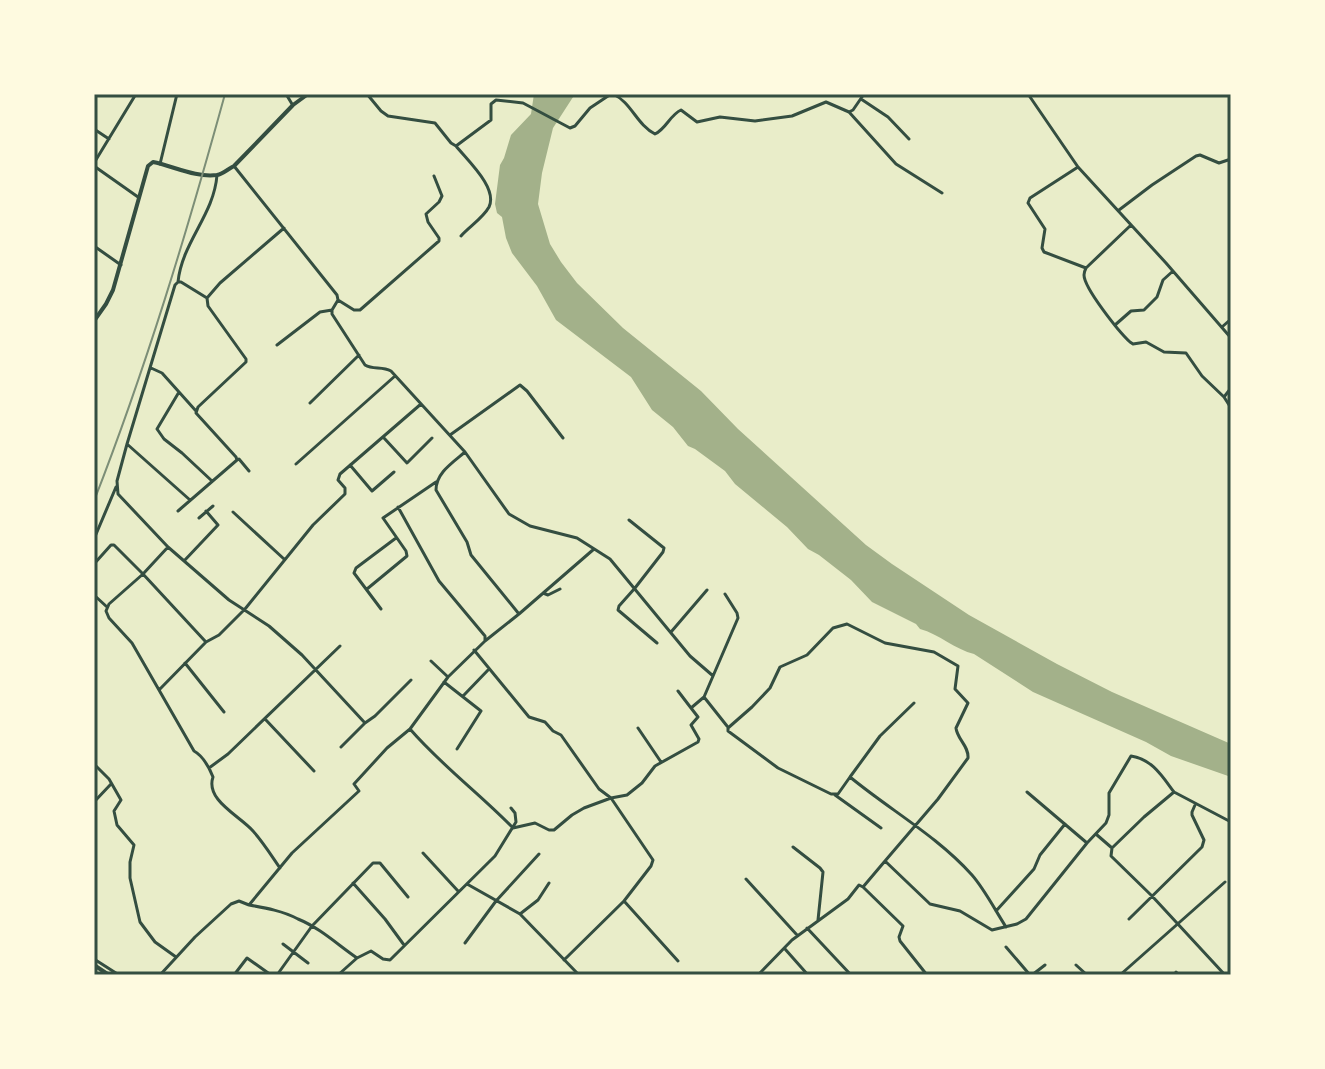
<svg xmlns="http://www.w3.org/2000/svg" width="1325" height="1069" font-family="'Crimson Pro',serif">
	<rect width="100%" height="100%" fill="#e9edc9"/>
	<!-- water -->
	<path fill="#a3b18a" d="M534,94H575L553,128L542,173L538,204L550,244L561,262L577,283L623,328L701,391L738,429L866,545L892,564L969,615L1057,664L1112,692L1231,744V777L1171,756L1146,742L1033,692L974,654C956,650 939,634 920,629L916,624L872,602L851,580L819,555L808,549L787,527L735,484L725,471L695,449L688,446L673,427L652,410L631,377L556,320L537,286L512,253L506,238L502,217L497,213L495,204L500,165L504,158L511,135L531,114Z"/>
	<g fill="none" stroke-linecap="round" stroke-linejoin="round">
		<!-- minor -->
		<path stroke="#344e41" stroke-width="3" d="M286,94L292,104
			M367,94L381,111L388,116L435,123L451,143L456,146L491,120V104L496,100L523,103L570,128L575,126L590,108L611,94
			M613,94C631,102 637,125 655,134C666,129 670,115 681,110L697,122L720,117L755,121L792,116L826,102L849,112L853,110L864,94
			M1028,94L1078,167L1166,263L1231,338
			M861,99L888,117L909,139
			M849,112L896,164L942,193
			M94,129L109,139
			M456,146C468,161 498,188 489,207C483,218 469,227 461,236
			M94,163L136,94
			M160,164L177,94
			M94,166L138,197
			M234,166L337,295L338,300L332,310V314L365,365C373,370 382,366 391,371L465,452L509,514L530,526L577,538L610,559L690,656L712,675
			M1078,167L1030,198L1028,203L1045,229L1042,248L1044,252L1086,268
			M1119,210L1152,185L1196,156L1200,155L1219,163L1231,159
			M1131,225L1086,268C1085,270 1084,273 1084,275C1084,288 1119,332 1130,342L1133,344L1146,342L1164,352L1186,353L1202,376L1224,397
			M94,246L121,265
			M178,282C182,242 214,215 217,175
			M207,298L181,282H178L175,285L127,444L117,481L118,494L168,547L229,600L269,626L302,655L365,723L375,716L411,680
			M338,300L354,310H360L439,241V238L428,222L426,214L439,202L442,196L434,176
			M1115,325L1131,311L1144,310L1157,297L1163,280L1173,271
			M1222,327L1231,319
			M277,345L320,312L332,310
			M151,368L162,373L196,411
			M1231,388L1224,397L1231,408
			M179,392L157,429L164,439L182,453L212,481
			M310,403L359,355
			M450,435L520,385L527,391L563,438
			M384,438L407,463L432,438
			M127,444L190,500
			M465,452C452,463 436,473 436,490L467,542L471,555L519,614
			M239,459L249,471
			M296,464L395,376
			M350,465L372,491L394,472
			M178,511L237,460L236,457L196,413L198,407L246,362V359L208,306L207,298L220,283L284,228
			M233,512L284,559
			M199,518L213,506
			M629,520L664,548L663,552L635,588L619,606L618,610L657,643
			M94,539L116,487
			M168,547L143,574L205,641
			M184,561L218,525L206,511
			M94,564L111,545H114L143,574L109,604L106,611L109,618L132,643L159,690
			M367,589L407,556L406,551L383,518L436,482
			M543,593L548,595L560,589
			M725,594L737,613L738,618L704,697L727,726
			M94,595L107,607
			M381,609L354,573L356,568L396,538
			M671,632L707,590
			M485,641L519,614L594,549
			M474,650L529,717L545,722L553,731L561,735L599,789L611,798L627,795L642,783L655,766L698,742L699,739L691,725L698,717L691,708
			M431,661L448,677
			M185,663L224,712
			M444,682L481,711L457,749
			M678,691L691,708L704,697
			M464,695L489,669
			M914,703L880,736L850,777C890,810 937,836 972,875C985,890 995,910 1006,927
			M265,719L314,771
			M638,728L661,762
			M410,729C441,765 480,794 513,828L535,823L549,830H554L572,815L584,808L611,798L653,860L651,866L624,901
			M341,747L365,723
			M94,764L109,779L121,800L114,811L117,825L134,845L130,862V878L140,922L155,942L176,957
			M209,768L228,754L340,646
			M850,777L838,794H831L778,768L728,731V728L752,707L770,688L780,667L807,655L833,628L847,624L885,643L934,652L958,666L955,689L968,703L956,728C957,739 969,746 968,758L938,799L885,861L930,904L960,911L992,930L1017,924L1026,919L1087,843L1106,823L1109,815V793L1131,756C1152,759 1162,776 1174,792
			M1027,792L1087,843
			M835,795L881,828
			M94,802L111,784
			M1097,835L1112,848
			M793,847L820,868L823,872L818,920
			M423,853L458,891
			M885,861L863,887L903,926L899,937L900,941L927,975
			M280,868C271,855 263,842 253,831C240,816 205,800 213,777C209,767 203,756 194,751L159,690L206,642L219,635L245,609L313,525L345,494V488L338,480L340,474L421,404
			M746,879L797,935
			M353,883L385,919L404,945
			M467,884L520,914L538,900L549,883
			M249,905C266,908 283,911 298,919C320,928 338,945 357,958L371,951L383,959L390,960L495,856L516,822L515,813L511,808
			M996,911L1034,869L1040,855L1065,824
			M520,914L579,975
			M1129,919L1202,847L1204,840L1192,815V812L1195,805
			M807,928L851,975
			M465,943L496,901L539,854
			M283,944L308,963
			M1006,947L1030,975
			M785,949L808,975
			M94,959L119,975
			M564,960L624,901L678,961
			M1076,965L1087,975
			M1176,972L1179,975
			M160,975L195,937L231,904L239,901L249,905L292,853L359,791L354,784L387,748L410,729L448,677L485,641V636L439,581L398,507
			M234,975L247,958L271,975
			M277,975L312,926L373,863H380L408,897
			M338,975L357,958
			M758,975L792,940L848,899L859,885L863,887
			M1032,975L1045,965
			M1120,975L1225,882
			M1225,975L1152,896L1111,856L1112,848L1144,817L1174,792L1231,822"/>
		<!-- tertiary -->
		<path stroke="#344e41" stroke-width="4" d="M94,321L106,304L113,290L148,166L153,162C173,166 196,178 217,175C223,174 228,169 234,166L293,105L308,94
			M94,965L109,975"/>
		<!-- rail -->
		<path stroke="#7c8e77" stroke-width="2" d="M94,501C146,368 187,232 225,94"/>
	</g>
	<!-- border -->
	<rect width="1325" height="1069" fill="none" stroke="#fefae0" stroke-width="192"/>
	<rect x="96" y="96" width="1133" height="877" fill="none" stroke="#344e41" stroke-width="3"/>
</svg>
